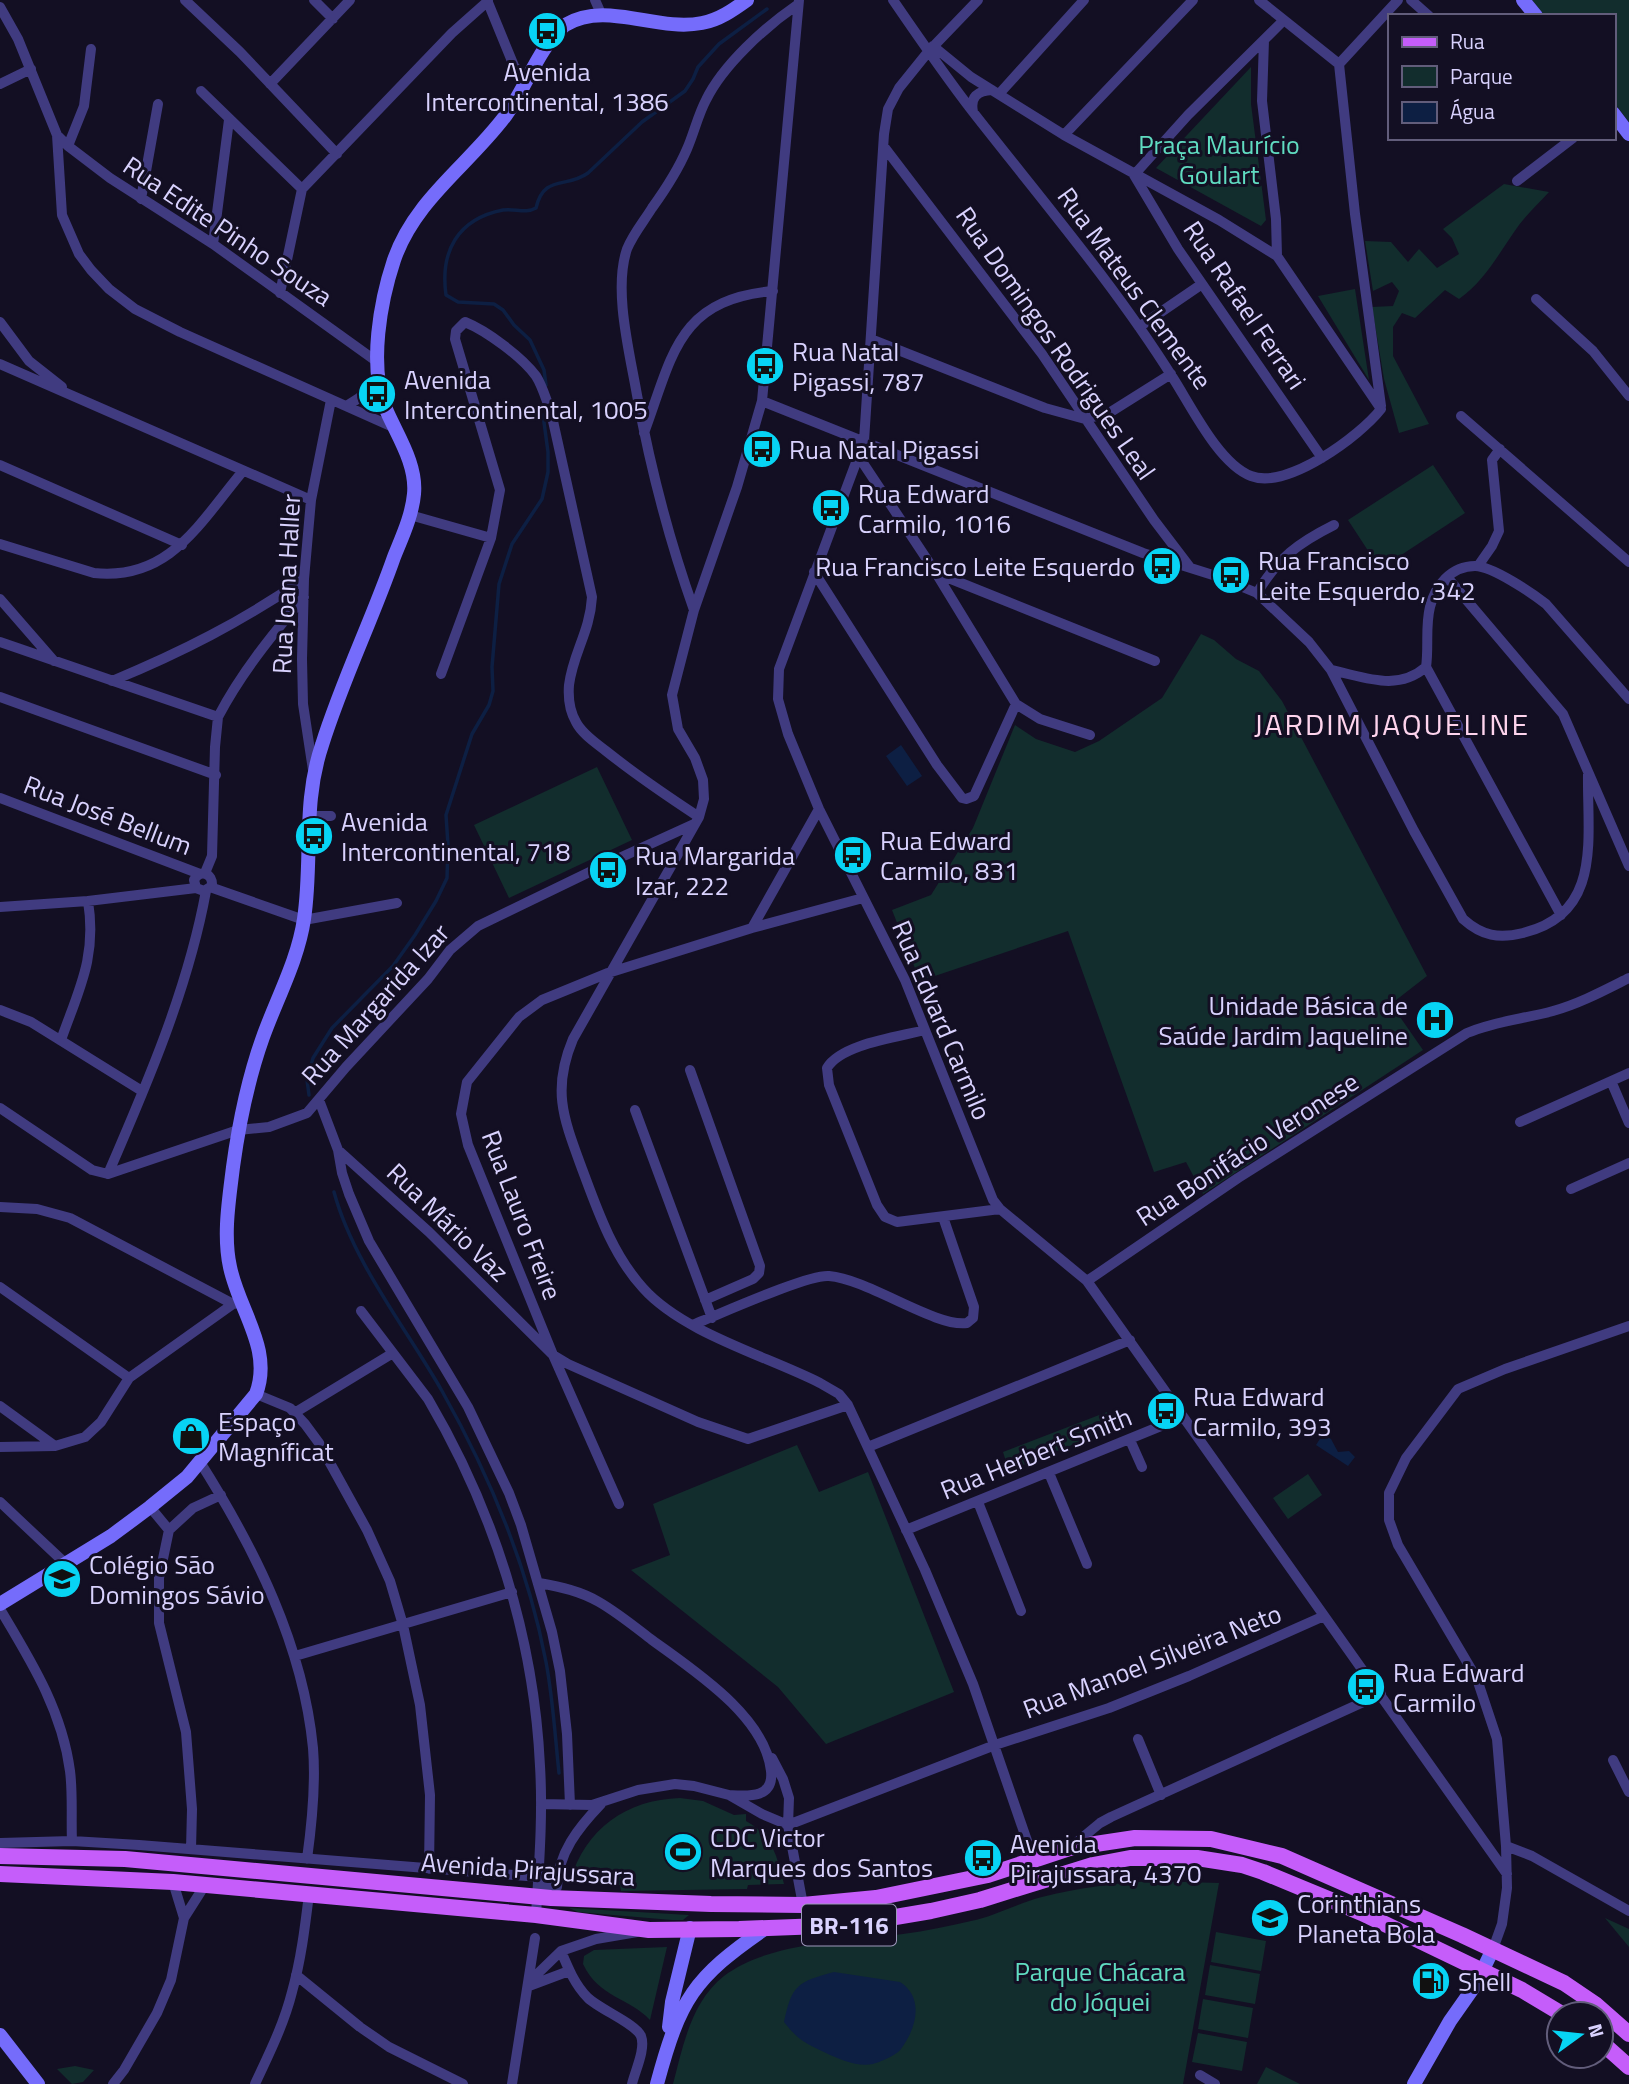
<svg xmlns="http://www.w3.org/2000/svg" width="1629" height="2084" font-family="'Titillium Web',sans-serif">
	<rect width="100%" height="100%" fill="#130f23"/>
	<!-- green -->
	<path fill="#122d2d" d="M1532,0H1629V122L1613,101V16H1545Z
		M1251,67V104L1266,220L1261,226L1156,168Z
		M1504,184L1549,192C1539,203 1528,213 1519,225C1500,251 1486,280 1459,299L1445,290L1415,318L1402,313L1393,327V356L1429,424L1399,433L1384,379L1372,307L1393,306L1399,291L1392,282L1373,291L1365,241L1391,242L1408,262L1419,249L1437,268L1459,254L1452,238L1443,229Z
		M1355,289L1369,380L1318,296Z
		M1433,465L1465,513L1380,569L1348,520Z
		M1201,634L1214,640L1236,659L1259,671L1282,701L1427,976L1391,1004L1423,1050L1203,1194L1186,1162L1154,1172L1068,931L920,981L892,910L931,895L973,828L1015,725L1036,739L1075,752L1099,741L1162,698Z
		M597,767L632,840L509,898L474,825Z
		M1107,1412L1113,1428L1009,1471L1003,1452Z
		M797,1445L819,1492L868,1472L954,1692L826,1744L778,1687L631,1570L670,1555L653,1504Z
		M1308,1474L1322,1495L1288,1519L1273,1498Z
		M680,1798L703,1801L734,1815L746,1814V1821C773,1836 777,1856 784,1884L748,1885L747,1889L621,1891L620,1885L570,1881C586,1828 626,1800 680,1798Z
		M1152,1881L1219,1883L1183,2084H673C683,2046 691,2002 724,1976C770,1941 848,1942 903,1934C926,1931 949,1926 971,1921C995,1916 1018,1903 1042,1897C1078,1888 1114,1883 1152,1881Z
		M569,1908L689,1915L683,1920H672L578,1912Z
		M1605,1918L1629,1929V1947Z
		M1216,1932L1266,1941L1261,1971L1211,1962Z
		M667,1947L650,2020C630,1998 599,1998 583,1964L584,1956L594,1950Z
		M1210,1965L1260,1974L1255,2004L1205,1995Z
		M1203,1999L1253,2008L1248,2038L1198,2029Z
		M1198,2033L1247,2042L1242,2071L1192,2062Z
		M75,2066L94,2070L83,2082L72,2084L57,2069Z
		M1266,2067L1300,2084H1257Z"/>
	<!-- water -->
	<path fill="#0d1f43" d="M901,745L922,776L907,786L886,756Z
		M1323,1434L1331,1439L1338,1452L1349,1451L1355,1457L1348,1466L1316,1445Z
		M834,1972L900,1982C925,1998 916,2029 901,2049C897,2055 880,2062 873,2064C857,2067 841,2060 826,2053C805,2043 799,2041 784,2022C792,1985 797,1982 834,1972Z"/>
	<g fill="none" stroke-linecap="round" stroke-linejoin="round">
		<!-- stream -->
		<path stroke="#0d1f43" stroke-width="3.5" d="M546,385L544,370L530,340L514,325L503,310L494,304L458,302L446,295C440,252 457,219 503,210C515,208 525,214 536,208C544,174 566,189 588,173L642,122L685,91L693,79L698,67L719,44L767,9
			M309,1095L307,1080L313,1058L332,1028L393,966L415,935L436,901L447,878L448,845L446,815L472,734L489,705L493,691L492,667L499,584L512,544L542,499L548,472V452L543,415
			M334,1192C353,1262 406,1328 442,1391C490,1476 528,1567 546,1662C553,1699 555,1736 559,1773"/>
		<!-- street -->
		<path stroke="#403b80" stroke-width="10" d="M185,0L240,52L337,154
			M314,0L333,19
			M487,0L514,66L526,80
			M595,0L599,9
			M799,0L762,401L737,487L694,610L672,695L678,729L695,758L703,780L704,799L699,817L573,1039C552,1089 563,1117 581,1166C597,1209 612,1254 643,1288C683,1333 767,1356 820,1383L839,1394L848,1405L925,1570L973,1684L1034,1861
			M893,0C919,38 945,76 973,112C1041,199 1114,284 1173,378C1191,406 1219,464 1251,476C1287,490 1360,436 1381,409
			M978,0L928,52L899,88L888,109L884,134L864,441L779,669L778,699L788,734L819,809L905,980L993,1200L1000,1209L1087,1281L1507,1874
			M1259,0L1339,64
			M1411,0L1429,16
			M0,7L18,39L57,135L62,215L79,254L91,270L109,289L135,309L180,332L395,428
			M1284,20L1188,115L1134,175L1178,249L1322,458
			M1264,40L1262,101L1276,219L1277,256
			M933,46L971,77L1064,135L1219,220L1277,256L1381,409
			M0,84L31,69
			M270,84L350,0
			M201,91L302,189
			M999,94L1084,0
			M973,112C970,97 977,91 992,90
			M57,135L68,146L110,178L213,244L376,361
			M1064,135L1193,0
			M68,146L84,106L91,49
			M885,148L1042,354L1154,520L1189,566
			M1517,181L1573,138
			M141,199L158,104
			M213,244L229,120
			M280,293L302,189L452,33L488,1
			M1536,299L1593,351L1629,396
			M0,322L29,361L62,387
			M1139,327L1202,284
			M873,340L1045,408L1085,419L1109,413L1171,374
			M0,364L311,500
			M762,401L1143,553L1216,576L1257,593L1309,642L1331,670L1414,831L1463,919C1482,936 1499,939 1523,933C1603,914 1587,838 1588,774
			M348,405L359,398L378,379
			M1381,406L1355,214L1339,64L1398,0
			M1461,416L1629,562
			M644,433C673,355 677,300 773,291
			M859,457L936,573L1016,704L1040,719L1090,735
			M0,465L182,545
			M410,515L491,538
			M0,544L94,573C170,581 200,522 243,471
			M1478,566L1492,546L1499,531L1492,460L1500,449
			M814,572L937,765L962,798L966,799L974,796L1016,704
			M936,573L1155,661
			M1447,577L1563,714L1629,866
			M1257,593C1278,558 1298,543 1334,525
			M0,599L54,661
			M694,610C668,537 651,471 637,395C630,354 613,290 627,249C633,234 644,221 652,208C665,190 678,170 687,149C694,133 698,115 706,100C723,65 765,27 797,5
			M0,642L218,717C241,673 272,635 304,597
			M1426,667L1561,915
			M1331,670C1365,677 1397,692 1426,667C1429,647 1425,627 1430,607C1435,586 1451,566 1475,566C1492,566 1532,593 1546,604L1629,699
			M441,674L491,538L500,490L455,339L456,331L465,322C487,331 522,357 536,376C543,387 546,400 551,412L592,597C590,632 573,653 569,685C568,698 569,710 576,722C582,734 596,743 606,751C636,775 667,796 699,817
			M112,681C182,652 241,622 304,579
			M0,697L216,775
			M313,770L303,704L302,659L304,579L311,500L331,400
			M0,798L200,874
			M308,816H331
			M205,873L212,856L215,747L218,717
			M210,887L304,920L397,903
			M0,907L88,901L196,888L204,891L212,886C213,873 200,869 194,880L196,888
			M752,928L819,809
			M0,1010L31,1022L142,1091
			M925,1030C898,1037 841,1044 827,1068L829,1085L877,1205L885,1217L897,1222L1000,1209
			M61,1040C79,989 97,957 88,901
			M690,1070L760,1266L759,1273L753,1279L705,1300
			M1611,1081L1629,1123
			M319,1100L338,1150L342,1173L349,1194L369,1241L468,1407L509,1493L521,1525L552,1632L560,1671L567,1734L570,1805
			M0,1108L92,1170L108,1174
			M635,1110L712,1318
			M1520,1122L1629,1073
			M338,1150L429,1232L553,1355L568,1364L698,1422L748,1439L848,1405
			M108,1174L238,1130L269,1127L307,1113L346,1067L428,979L450,950L478,926L604,865L694,824
			M108,1174C147,1084 188,989 206,891
			M1571,1189L1629,1163
			M0,1207L37,1209L70,1218L233,1304L238,1303
			M1087,1281L1238,1178L1467,1033C1495,1021 1524,1019 1553,1011C1579,1004 1605,990 1629,978
			M0,1287L129,1378
			M361,1311L428,1399C494,1511 534,1637 540,1766C543,1816 539,1865 536,1915
			M692,1325C718,1315 808,1274 829,1276C868,1279 936,1328 967,1323L973,1318L974,1307L943,1217
			M256,1394L290,1408L305,1424L319,1443L367,1530L390,1581L403,1625L420,1705L430,1795L429,1869
			M0,1406L55,1446
			M296,1412L393,1353
			M1130,1440L1142,1467
			M0,1447L55,1446L85,1437L101,1422L129,1378L233,1304
			M868,1447L1130,1340
			M200,1462C255,1549 303,1645 313,1748C316,1785 312,1823 307,1859
			M1049,1473L1087,1564
			M0,1502L66,1564
			M978,1502L1021,1611
			M619,1504L553,1355L468,1145L461,1114L467,1082L519,1017L542,1000L608,973L752,928L863,898
			M150,1507L169,1530L159,1578V1623L186,1732L192,1809L191,1849
			M169,1530L193,1508L221,1495
			M906,1530L1183,1417
			M539,1583C561,1587 580,1591 599,1602C618,1613 635,1627 652,1640C693,1670 765,1716 771,1771C774,1799 748,1796 729,1795
			M0,1609C31,1661 62,1710 70,1771C73,1794 71,1818 72,1841
			M295,1656L512,1592
			M1138,1739L1161,1795
			M772,1758L783,1779L789,1798L788,1825L803,1905
			M1613,1760L1629,1792
			M541,1804L592,1805L638,1790L675,1784L694,1786L729,1795L762,1814L788,1825
			M788,1825L995,1745L1109,1708L1189,1676L1324,1616
			M0,1843L72,1841L139,1845L539,1877
			M1506,1846L1532,1856L1629,1911
			M1071,1847L1100,1823L1111,1817L1381,1694
			M173,1882L184,1918
			M538,1886L557,1887C558,1853 578,1828 601,1804
			M1493,1949L1502,1924L1507,1888L1506,1846L1497,1739L1477,1679L1398,1545L1389,1520V1493L1406,1458L1458,1389L1505,1369L1629,1326
			M561,1951C568,1968 575,1985 588,1998C601,2010 636,2024 641,2036C646,2049 635,2071 632,2084
			M296,1975L360,2027L389,2047L463,2084
			M529,1982L561,1951L596,1939L637,1932
			M529,1986L569,1971
			M1200,2075L1215,2084
			M113,2084L124,2070L157,2013L171,1980L184,1918L205,1885
			M255,2084C269,2054 284,2024 292,1992C301,1960 305,1927 309,1894
			M512,2084L535,1938"/>
		<!-- secondary -->
		<path stroke="#756cfb" stroke-width="14" d="M1523,0L1536,16
			M1613,113L1629,134
			M0,1604L111,1536L150,1507L187,1477L256,1394C273,1349 239,1311 230,1267C223,1235 229,1200 233,1167C239,1123 248,1079 263,1037C277,998 298,960 304,919C313,859 302,804 322,745C342,681 372,620 394,557C402,537 412,516 414,494C417,463 396,434 385,407C369,365 380,302 394,260C415,199 469,165 506,115C527,86 538,48 565,25C606,0 656,32 702,23C719,20 733,10 747,0
			M669,2027L672,2002L690,1928
			M0,2035L38,2084
			M657,2084C680,1999 693,1978 766,1928
			M1414,2084L1450,2021L1476,1984L1493,1949"/>
		<!-- primary -->
		<path stroke="#c55dfa" stroke-width="16" d="M0,1856L125,1859L551,1898L711,1904L803,1905L876,1898L988,1875L1070,1848L1102,1843L1135,1838L1211,1839L1282,1856L1462,1935L1564,1983L1595,2004L1629,2034
			M0,1874L173,1882L536,1915L649,1930L739,1929L848,1925L931,1911L980,1900L1093,1865L1130,1858H1197L1242,1865L1263,1872L1362,1913L1522,1990L1562,2014
			M1601,2042L1629,2067"/>
	</g>
	<!-- icons -->
	<defs>
		<g id="bus-disc" transform="scale(2.0125)"><circle r="9.5" fill="#07d4f4" stroke="#130f23"/><path d="M-5-6H5V4H4V6H2V4H-2V6H-4V4H-5ZM-3.5-4V0h7V-4ZM-3.5 1.2v1.5H-2V1.2ZM2 1.2v1.5H3.5V1.2Z" fill="#111"/></g>
		<g id="hospital-disc" transform="scale(2.0125)"><circle r="9.5" fill="#07d4f4" stroke="#130f23"/><path d="M-5-5h3v3.5h4V-5h3V5h-3V1.5h-4V5h-3Z" fill="#111"/></g>
		<g id="shop-disc" transform="scale(2.0125)"><circle r="9.5" fill="#07d4f4" stroke="#130f23"/><path d="M-5-2.5h2.3a2.7 3.5 0 0 1 5.4 0H5L5.5 6h-11ZM-1.5-2.5h3a1.5 2.3 0 0 0-3 0Z" fill="#111"/></g>
		<g id="school-disc" transform="scale(2.0125)"><circle r="9.5" fill="#07d4f4" stroke="#130f23"/><path d="M0-5L7-2L0 1L-7-2ZM-4 1L0 2.5L4 1V4Q0 6-4 4Z" fill="#111"/></g>
		<g id="stadium-disc" transform="scale(2.0125)"><circle r="9.5" fill="#07d4f4" stroke="#130f23"/><path d="M0-5a6.5 5 0 1 0 0 10a6.5 5 0 1 0 0-10ZM-3.5-1.8h7v3.6h-7Z" fill="#111"/></g>
		<g id="fuel-disc" transform="scale(2.0125)"><circle r="9.5" fill="#07d4f4" stroke="#130f23"/><path d="M-5.5-6h7V0h2V4h1.3V-2.5L3-4.5l.8-.8L6-3V5H2.5V1h-1V6h-7ZM-4.2-4.7v3.2H.2V-4.7Z" fill="#111"/></g>
	</defs>
	<g fill-rule="evenodd">
		<use href="#bus-disc" x="547" y="31"/>
		<use href="#bus-disc" x="765" y="366"/>
		<use href="#bus-disc" x="377" y="394"/>
		<use href="#bus-disc" x="762" y="449"/>
		<use href="#bus-disc" x="831" y="508"/>
		<use href="#bus-disc" x="1162" y="566"/>
		<use href="#bus-disc" x="1231" y="575"/>
		<use href="#bus-disc" x="314" y="836"/>
		<use href="#bus-disc" x="853" y="855"/>
		<use href="#bus-disc" x="608" y="870"/>
		<use href="#hospital-disc" x="1435" y="1020"/>
		<use href="#bus-disc" x="1166" y="1411"/>
		<use href="#shop-disc" x="191" y="1436"/>
		<use href="#school-disc" x="62" y="1579"/>
		<use href="#bus-disc" x="1366" y="1687"/>
		<use href="#stadium-disc" x="683" y="1852"/>
		<use href="#bus-disc" x="983" y="1858"/>
		<use href="#school-disc" x="1270" y="1918"/>
		<use href="#fuel-disc" x="1431" y="1981"/>
	</g>
	<g text-anchor="middle" dominant-baseline="central" stroke-width="6" stroke-linejoin="round" paint-order="stroke">
		<!-- shield labels -->
		<rect fill="#130f23" stroke="#9e98bc" stroke-width="2" x="802" y="1904.5" width="94" height="41" rx="5"/>
		<g font-size="24" font-weight="bold" fill="#d9d2fe">
			<text x="849" y="1925">BR-116</text>
		</g>
		<!-- poi labels -->
		<g font-size="26" fill="#d9d2fe" stroke="#130f23" text-anchor="start">
			<text x="547" y="71" text-anchor="middle">Avenida<tspan x="547" dy="30">Intercontinental, 1386</tspan></text>
			<text x="792" y="351">Rua Natal<tspan x="792" dy="30">Pigassi, 787</tspan></text>
			<text x="404" y="379">Avenida<tspan x="404" dy="30">Intercontinental, 1005</tspan></text>
			<text x="789" y="449">Rua Natal Pigassi</text>
			<text x="858" y="493">Rua Edward<tspan x="858" dy="30">Carmilo, 1016</tspan></text>
			<text x="1258" y="560">Rua Francisco<tspan x="1258" dy="30">Leite Esquerdo, 342</tspan></text>
			<text x="1135" y="566" text-anchor="end">Rua Francisco Leite Esquerdo</text>
			<text x="341" y="821">Avenida<tspan x="341" dy="30">Intercontinental, 718</tspan></text>
			<text x="880" y="840">Rua Edward<tspan x="880" dy="30">Carmilo, 831</tspan></text>
			<text x="635" y="855">Rua Margarida<tspan x="635" dy="30">Izar, 222</tspan></text>
			<text x="1408" y="1005" text-anchor="end">Unidade Básica de<tspan x="1408" dy="30">Saúde Jardim Jaqueline</tspan></text>
			<text x="1193" y="1396">Rua Edward<tspan x="1193" dy="30">Carmilo, 393</tspan></text>
			<text x="218" y="1421">Espaço<tspan x="218" dy="30">Magníficat</tspan></text>
			<text x="89" y="1564">Colégio São<tspan x="89" dy="30">Domingos Sávio</tspan></text>
			<text x="1393" y="1672">Rua Edward<tspan x="1393" dy="30">Carmilo</tspan></text>
			<text x="710" y="1837">CDC Victor<tspan x="710" dy="30">Marques dos Santos</tspan></text>
			<text x="1010" y="1843">Avenida<tspan x="1010" dy="30">Pirajussara, 4370</tspan></text>
			<text x="1297" y="1903">Corinthians<tspan x="1297" dy="30">Planeta Bola</tspan></text>
			<text x="1458" y="1981">Shell</text>
		</g>
		<!-- park labels -->
		<g font-size="26" fill="#60dcc1" stroke="#130f23">
			<text x="1219" y="144">Praça Maurício<tspan x="1219" dy="30">Goulart</tspan></text>
			<text x="1100" y="1971">Parque Chácara<tspan x="1100" dy="30">do Jóquei</tspan></text>
		</g>
		<!-- street labels -->
		<g font-size="26" fill="#d9d2fe" stroke="#130f23">
			<text transform="translate(228 231) rotate(34)">Rua Edite Pinho Souza</text>
			<text transform="translate(1135 288) rotate(54)">Rua Mateus Clemente</text>
			<text transform="translate(1245 305) rotate(56)">Rua Rafael Ferrari</text>
			<text transform="translate(1056 343) rotate(55)">Rua Domingos Rodrigues Leal</text>
			<text transform="translate(286 584) rotate(-87)">Rua Joana Haller</text>
			<text transform="translate(108 815) rotate(21)">Rua José Bellum</text>
			<text transform="translate(375 1004) rotate(-48)">Rua Margarida Izar</text>
			<text transform="translate(942 1020) rotate(67)">Rua Edvard Carmilo</text>
			<text transform="translate(1247 1149) rotate(-33)">Rua Bonifácio Veronese</text>
			<text transform="translate(522 1215) rotate(69)">Rua Lauro Freire</text>
			<text transform="translate(448 1222) rotate(44)">Rua Mário Vaz</text>
			<text transform="translate(1036 1453) rotate(-22)">Rua Herbert Smith</text>
			<text transform="translate(1152 1661) rotate(-21)">Rua Manoel Silveira Neto</text>
			<text transform="translate(528 1869) rotate(4)">Avenida Pirajussara</text>
		</g>
		<!-- quarter labels -->
		<g font-size="30" letter-spacing="2" fill="#fed4ed" stroke="#130f23">
			<text x="1392" y="724">JARDIM JAQUELINE</text>
		</g>
	</g>
	<!-- legend -->
	<rect x="1388" y="14" width="228" height="126" fill="#130f23" stroke="#625d7b" stroke-width="2"/>
	<rect x="1402" y="37" width="35" height="10" fill="#c55dfa" stroke="#625d7b" stroke-width="2"/>
	<text x="1450" y="49" font-size="21" fill="#d9d2fe">Rua</text>
	<rect x="1402" y="66" width="35" height="21" fill="#122d2d" stroke="#625d7b" stroke-width="2"/>
	<text x="1450" y="84" font-size="21" fill="#d9d2fe">Parque</text>
	<rect x="1402" y="102" width="35" height="21" fill="#0d1f43" stroke="#625d7b" stroke-width="2"/>
	<text x="1450" y="119" font-size="21" fill="#d9d2fe">Água</text>
	<!-- north arrow -->
	<g transform="translate(1580 2035) rotate(75)"><circle r="33" fill="#130f23" stroke="#625d7b" stroke-width="2"/>
	<path d="M0-5L12 26L0 18L-12 26Z" fill="#07d4f4"/>
	<text y="-10" font-size="19" font-weight="bold" text-anchor="middle" fill="#d9d2fe">N</text>
	</g>
</svg>
